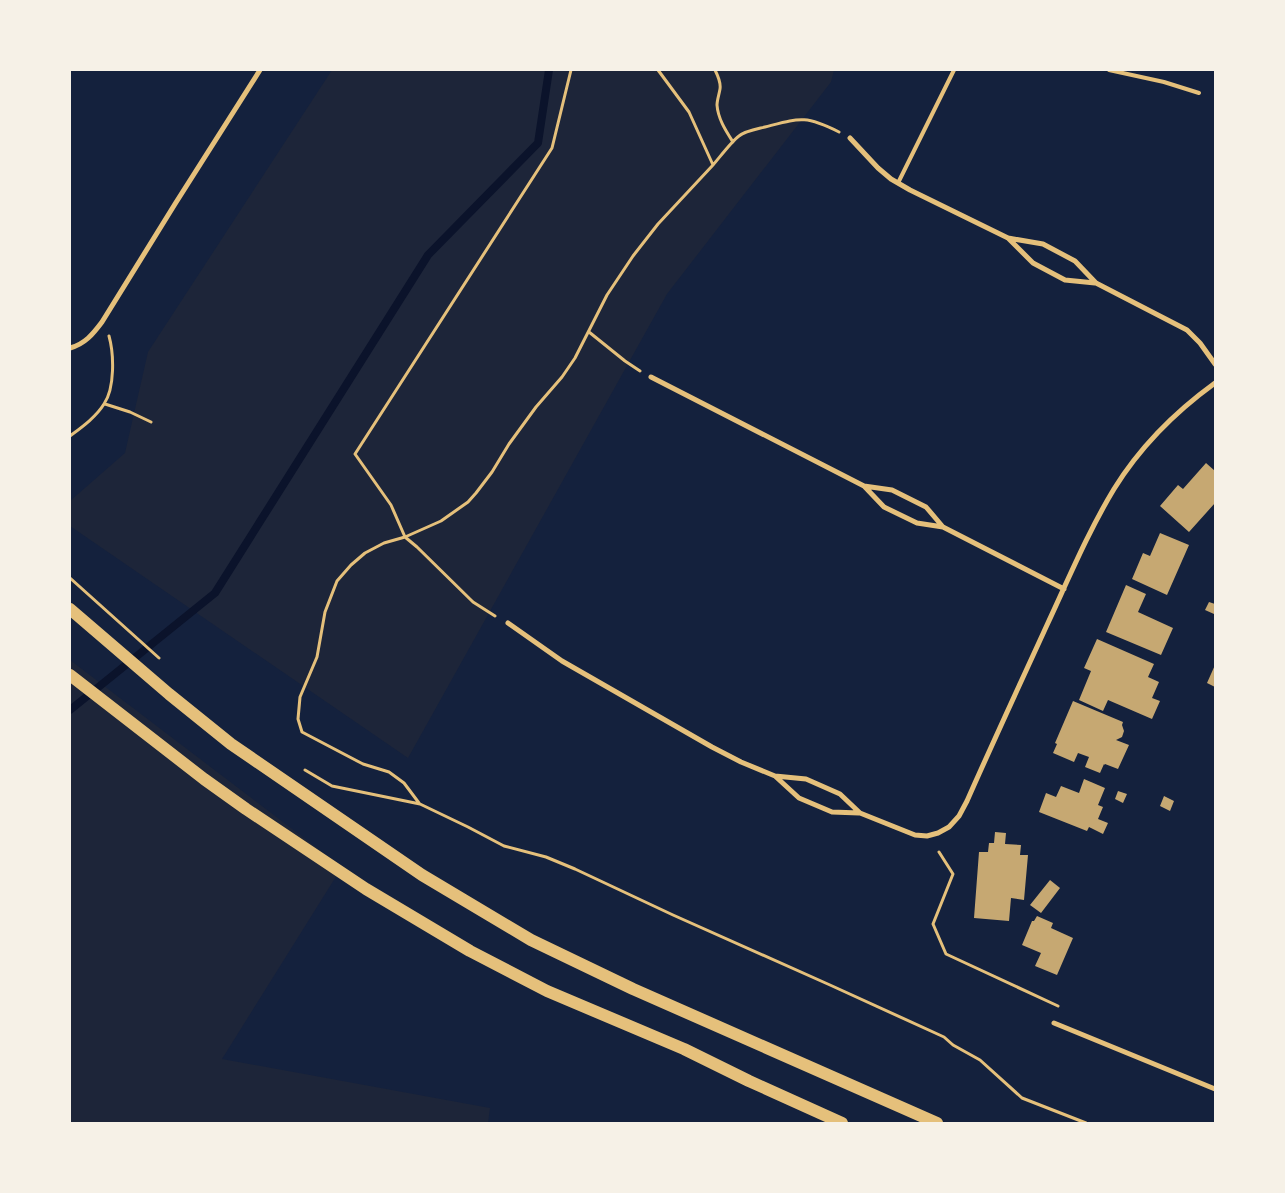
<svg xmlns="http://www.w3.org/2000/svg" width="1285" height="1193" font-family="'Noto Sans',sans-serif">
	<rect width="100%" height="100%" fill="#14213d"/>
	<!-- green -->
	<path fill="#1d2539" d="M332,70H834L831,82L667,294L408,758L70,526V501L125,453L148,352Z
		M70,660L342,867L222,1059L490,1108L488,1123H70Z"/>
	<g fill="none" stroke-linecap="round" stroke-linejoin="round">
		<!-- stream -->
		<path stroke="#0b132b" stroke-width="8" d="M70,710L215,593L428,255L538,143L549,70"/>
	</g>
	<!-- building -->
	<path fill="#c6a872" d="M1206,463L1215,471V503L1189,532L1160,506L1178,485L1183,489Z
		M1160,533L1189,545L1167,595L1132,579L1143,553L1150,556Z
		M1126,585L1146,594L1138,612L1173,628L1161,655L1106,632Z
		M1209,602L1215,604L1214,614L1205,610Z
		M1097,639L1154,664L1148,677L1159,682L1152,698L1160,701L1152,719L1108,700L1103,711L1079,700L1091,671L1084,668Z
		M1215,665V687L1207,683Z
		M1073,701L1123,722L1122,725L1124,731L1122,737L1116,740L1129,745L1118,769L1105,764V765L1104,764L1100,773L1085,767L1089,757L1078,753L1074,762L1053,753L1057,744L1055,743Z
		M1084,779L1105,788L1098,805L1103,807L1098,819L1108,823L1103,834L1089,827L1087,831L1039,812L1046,793L1056,797L1061,786L1079,793Z
		M1118,791L1127,794L1123,803L1115,799Z
		M1164,796L1174,801L1170,811L1160,806Z
		M995,832L1006,833L1005,844L1021,845L1020,855H1028L1024,900L1011,898L1009,921L974,918L979,852H988L989,843H994Z
		M1050,880L1060,888L1041,913L1030,905Z
		M1037,916L1053,923L1051,928L1073,938L1057,975L1035,966L1041,953L1022,945L1032,921H1034Z"/>
	<g fill="none" stroke-linecap="round" stroke-linejoin="round">
		<!-- path -->
		<path stroke="#e5c07b" stroke-width="3" d="M715,70C718,76 721,83 720,89C719,95 717,100 717,105C718,119 726,131 733,142
			M713,165C720,157 731,142 739,136C745,131 757,129 765,127C800,118 805,115 839,132
			M589,332L625,361L640,371
			M105,404L130,412L151,422
			M70,436C82,427 96,417 104,404C115,388 114,354 109,336
			M70,578L159,658
			M495,616L473,602L417,547L405,537L391,505L355,454L552,148L571,70
			M305,770L332,786L420,804L468,827L504,846L546,857L575,869L673,915L830,985L944,1037L953,1045L980,1060L1022,1098L1086,1123
			M419,803L404,783L389,772L363,764L302,732L298,719L300,697L317,657L325,612L337,581L351,565L365,553L384,543L405,537L441,521L468,502L476,493L492,472L509,444L536,407L562,377L575,358L607,295L633,256L658,224L713,165L689,112L658,70
			M939,852L953,874L933,924L946,954L1058,1006"/>
		<!-- service -->
		<path stroke="#e5c07b" stroke-width="4" d="M1109,70L1164,82L1199,93
			M898,183L954,70"/>
		<!-- minor -->
		<path stroke="#e5c07b" stroke-width="5" d="M850,138L878,168L891,179L910,190L1008,238L1043,244L1075,261L1096,283L1187,330L1200,343L1215,364
			M1008,238L1033,263L1065,280L1095,283
			M70,348C85,344 93,334 102,322L175,204L260,70
			M651,377L864,486L884,507L917,523L943,527L1064,589
			M864,486L892,490L926,507L943,527
			M508,623L562,661L712,747L741,762L775,776L799,798L832,812L859,813
			M775,776L806,779L840,794L860,813L915,835L927,836L938,833L949,827L959,816L967,801C993,742 1020,684 1047,625C1068,580 1088,532 1114,489C1140,447 1175,412 1215,383
			M1054,1023L1215,1089"/>
		<!-- primary -->
		<path stroke="#e5c07b" stroke-width="12" d="M70,609L169,694L231,744L422,875L531,940L633,989L937,1123
			M70,675L204,779L246,809L366,889L470,951L547,991L684,1049L749,1081L842,1123"/>
	</g>
	<!-- border -->
	<rect width="1285" height="1193" fill="none" stroke="#f6f1e7" stroke-width="142"/>
</svg>
